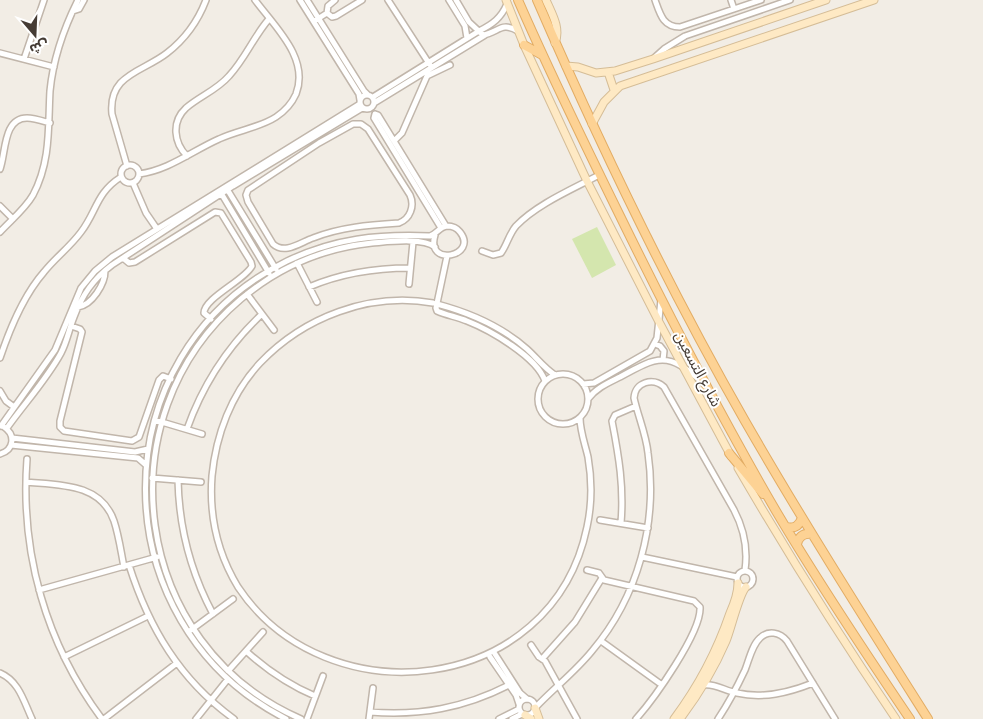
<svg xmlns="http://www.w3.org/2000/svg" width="983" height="719" font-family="Cabin,'Noto Sans Arabic',sans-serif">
	<rect width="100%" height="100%" fill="#f2ede5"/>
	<!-- green -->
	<path fill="#d4e6ae" d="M597,227L616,265L592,278L572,239Z"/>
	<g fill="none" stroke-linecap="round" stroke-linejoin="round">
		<!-- street casing -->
		<g stroke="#c1b6ab" stroke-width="8">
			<path id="street" d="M300,0L359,94L360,100
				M307,0L364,91L368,95
				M388,0L430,65
				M449,0L465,26L467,38
				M456,0L469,22L483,35C498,33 501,21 518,31
				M655,0C660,14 663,27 680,27L761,0
				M731,0L734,9
				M73,11L79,9L84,0
				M327,13L332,17L336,16L362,0
				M316,20L327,13L328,6L335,0
				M0,53L54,67
				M654,58L664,49L685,36L790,0
				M24,59L44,0
				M360 102a7 7 0 1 1 14 0a7 7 0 1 1-14 0Z
				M373,97L479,31C493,24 501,18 507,4
				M374,103L485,35
				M353,124H361L368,129L410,195C415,206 410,219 399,223C369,225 341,227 313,238C301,242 285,255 273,244L248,202L246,195L248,190L319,143Z
				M394,141L402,133L427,76L450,65
				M187,156C174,143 171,122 186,108C200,96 217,90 229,76C245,59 254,36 269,19
				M121 174a9 9 0 1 1 18 0a9 9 0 1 1-18 0Z
				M127,166L112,114C108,74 143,72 167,53C185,39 198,21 206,0
				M0,169C6,153 3,118 27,118C34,118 43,121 50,123
				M139,174C169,170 192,151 219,139C238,130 259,128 276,117C285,111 292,103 296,94C310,58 274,26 255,0
				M133,183L146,213L157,229
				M227,189L276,269
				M221,193L269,273
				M0,206L13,219
				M441,228L374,118L375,114L378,115L446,226
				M0,232C11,220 25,209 33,195C51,161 48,127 50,91C53,60 64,28 78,0
				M482,251L493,255L501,253C507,245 509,234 516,226C537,204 573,189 599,175
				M447,256L436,308L437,311C446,315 457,317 467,321C490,330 537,357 545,381
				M123,258L129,263L135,262L215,212L221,213L251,262L252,266C245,280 204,298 204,313L211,319
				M297,263L317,302
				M409,284L413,242
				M309,287C342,273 375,268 410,268
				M247,294L274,330
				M433,303C369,292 304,317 260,363C231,394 216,435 212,476C209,515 218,554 238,587C326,719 552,696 587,527C592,504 592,480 588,457C585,444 580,431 580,418
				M437,304C471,313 501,326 527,349C536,357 544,368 555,375
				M78,307C92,305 105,284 105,271
				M71,326L80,329L82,332L60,421V427L64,431L132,441L139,437L159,380L163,376L171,379
				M655,344L660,346L664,351L663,360
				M0,358C10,328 23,296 44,272C55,258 70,247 81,232C97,211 96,193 121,177
				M538 399a25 25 0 1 1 50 0a25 25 0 1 1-50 0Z
				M583,384L594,383L650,351L657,338L661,300
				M0,391L6,401L14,407
				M588,399C596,388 608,383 620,377C658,356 668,351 703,383
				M155,420L202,434
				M1,426L55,350L81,288L95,271L112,257L360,104
				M7,428C24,404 47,379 61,353C67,342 69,329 74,317C82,295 93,279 112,265L233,186L362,108
				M187,429C203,384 227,347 262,314
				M12,438L135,452L148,449
				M11,445L138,458L146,465
				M0,454C14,450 16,435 4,427
				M27,459C20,553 46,644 102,719
				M152,478L201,482
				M178,480C179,528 190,571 213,614
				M26,482C59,485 101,483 114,521C119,536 121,552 124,567
				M600,520L648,528
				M621,523C624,487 619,457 612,421L615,415L636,406
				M642,557L737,577
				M129,565C149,628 180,680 234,719
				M587,570L599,573L604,580L694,601L700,607C702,632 653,700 636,719
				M737 579a8 8 0 1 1 16 0a8 8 0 1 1-16 0Z
				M39,590L157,557
				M191,630L233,599
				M601,641L662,685
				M531,645L539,657L545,661L577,719
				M246,651C267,670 289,685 315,696
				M495,654L520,693L527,699
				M64,657L148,616
				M490,657L516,695L519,704
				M542,659L575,622L602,578
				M228,671L263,632
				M0,673C19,681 24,702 32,719
				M703,685C715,683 725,691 737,693C763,699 788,693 813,683
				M519 707a8 8 0 1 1 16 0a8 8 0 1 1-16 0Z
				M536,707C554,688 575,672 592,651C638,597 658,523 648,453C646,434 638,416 634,398C635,382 653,377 664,387L734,510C744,529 748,549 745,570
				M370,712C420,716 464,708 509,685
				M104,719L177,663
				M196,719L228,679
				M286,719C100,624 97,354 287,261C335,238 378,234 430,236C437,234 439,227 447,226C452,226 457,228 460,232C479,256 425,268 435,235
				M301,719C132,646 101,417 241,299C278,268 323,248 372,243C386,242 423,237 435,247
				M307,719L323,676
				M369,719L373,688
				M499,719L519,709
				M512,719L522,714
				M718,719C728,704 737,687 745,670C749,660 752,645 760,638C768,630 780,632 787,641L835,719"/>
		</g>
		<!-- secondary casing -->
		<g stroke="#d5bd97" stroke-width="9">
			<path id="secondary" d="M506,0L524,45L587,181L658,320L731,456
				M546,0C552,14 561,28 555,43
				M566,66L578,67L596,73L615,71L653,59L826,0
				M608,72L614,90
				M592,124L604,102L620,86L874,0
				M738,468C788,554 840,637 896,719
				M535,708L539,719
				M525,715L531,719
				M674,719C698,687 717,651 730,613C734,604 738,594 738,583
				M680,719C698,695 714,669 726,641C731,629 739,594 746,587"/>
		</g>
		<!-- primary casing -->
		<g stroke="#e2ac64" stroke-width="10">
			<path id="primary" d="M518,0C550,73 585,145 620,216C669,316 720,415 776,511C818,582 864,651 910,719
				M537,0C599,143 667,285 745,421C803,522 866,621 928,719
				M524,45L542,55
				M729,453L763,494
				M786,527C794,529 799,526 802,518
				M797,544C799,536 804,533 812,534"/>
		</g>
		<!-- street -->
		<use href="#street" stroke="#fff" stroke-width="5"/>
		<!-- secondary -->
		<use href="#secondary" stroke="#fee9c4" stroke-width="7"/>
		<!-- primary -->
		<use href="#primary" stroke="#fdd294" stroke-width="8"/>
	</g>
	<g text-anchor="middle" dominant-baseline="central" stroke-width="4" stroke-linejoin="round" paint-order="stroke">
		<!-- street labels -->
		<g font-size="15" fill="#453c35" stroke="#fff">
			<text transform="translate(698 369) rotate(62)">شارع التسعين</text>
		</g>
	</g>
	<!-- north arrow -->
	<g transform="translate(35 35) rotate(161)" stroke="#ffffff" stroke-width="4" paint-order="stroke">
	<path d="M0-4L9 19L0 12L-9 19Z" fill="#453c35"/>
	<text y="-8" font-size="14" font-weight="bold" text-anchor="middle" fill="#453c35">ش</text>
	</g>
</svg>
